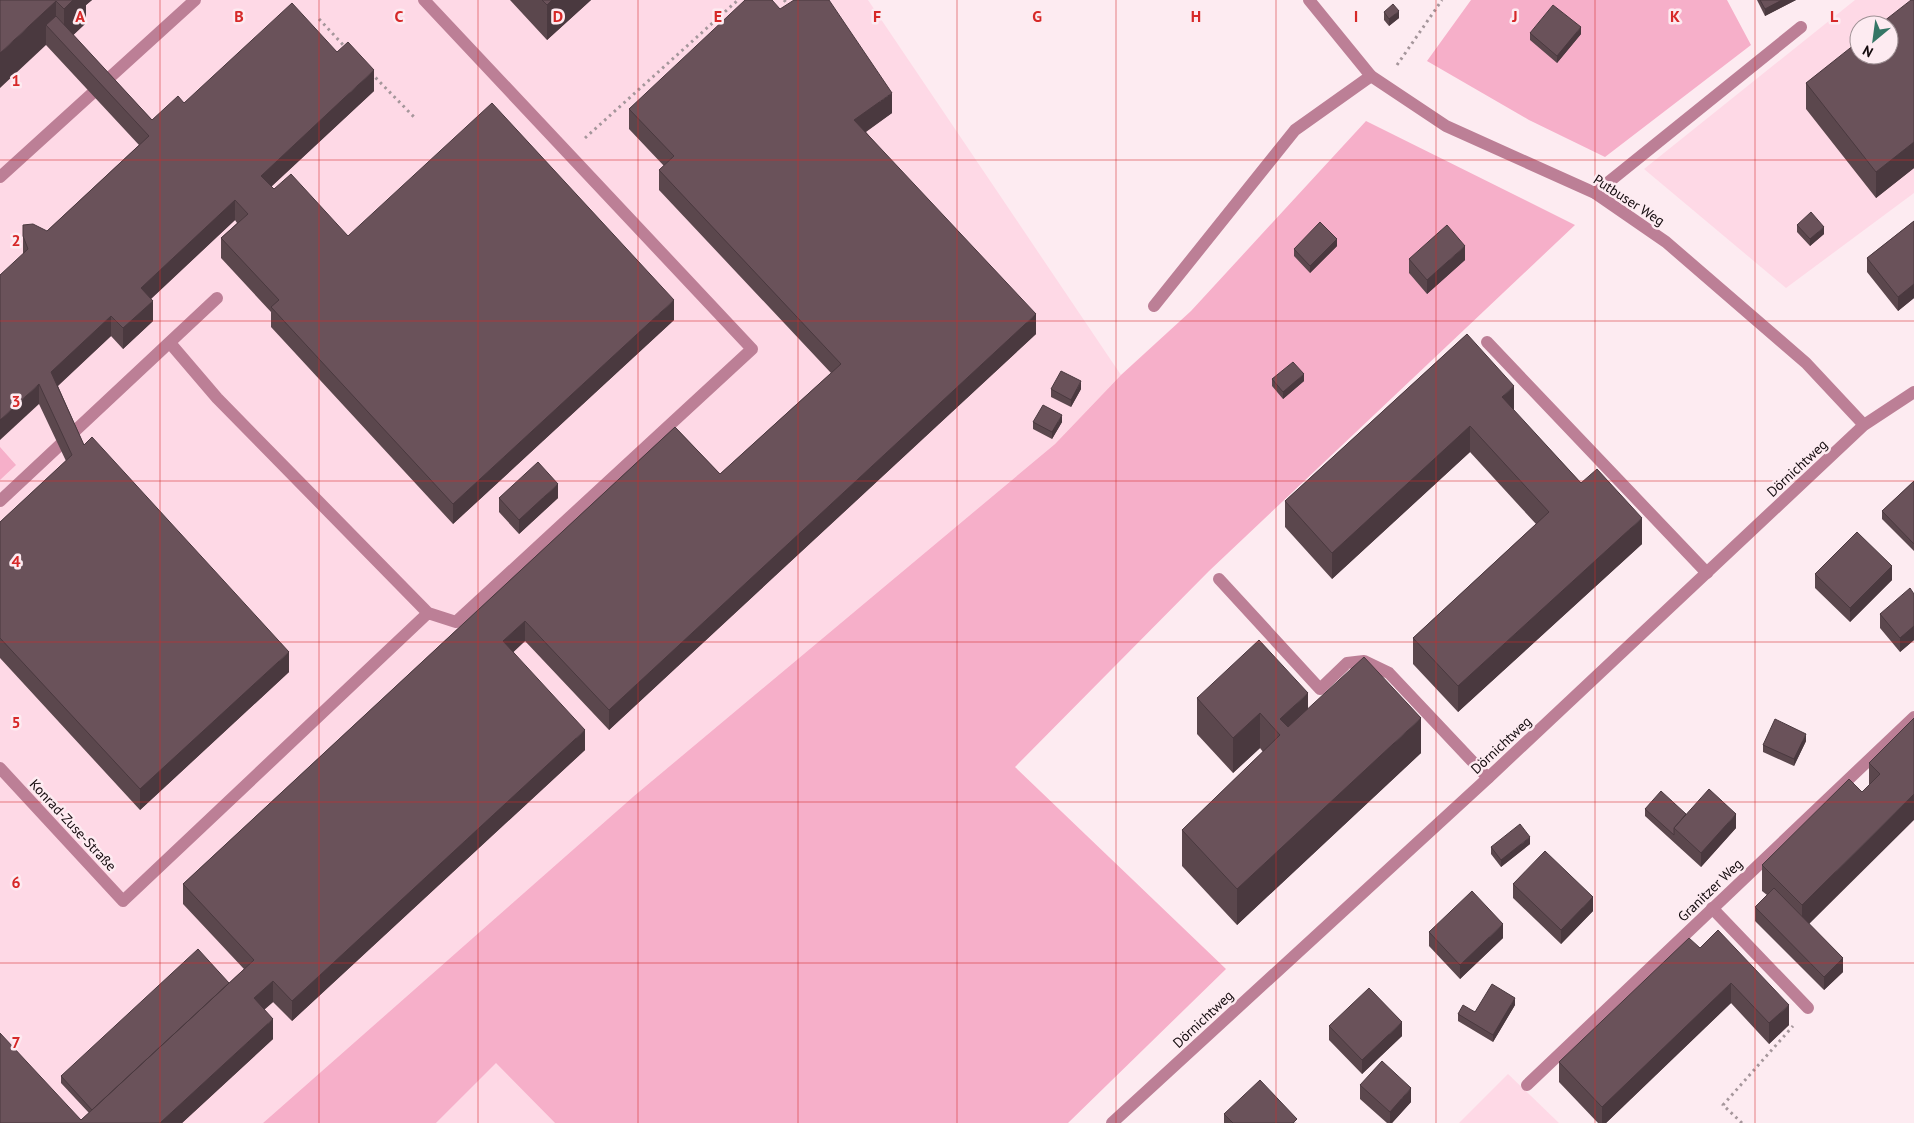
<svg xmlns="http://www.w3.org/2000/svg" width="1914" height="1123" font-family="'PT Sans',sans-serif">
	<rect width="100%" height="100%" fill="#fdebf1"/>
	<!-- built -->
	<path fill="#fed9e6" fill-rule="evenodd" d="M0,0H868L1121,375L1055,444L634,796L263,1123H0Z
		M1855,0H1914V193L1786,288L1644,169ZM1859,25H1889V55H1859Z
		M496,1062L555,1123H436Z
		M1508,1074L1559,1123H1459Z"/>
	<!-- green -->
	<path fill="#f6afc9" d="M1471,0H1727L1751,45L1605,157L1529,120L1427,61Z
		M1366,121L1575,225L1209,571L1015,767L1226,969L1068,1123H555L496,1063L436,1123H263L634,796L1055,444L1121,375L1191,311Z
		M0,447L16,465L0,480Z"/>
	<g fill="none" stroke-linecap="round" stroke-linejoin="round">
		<!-- path -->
		<path stroke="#a5969b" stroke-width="3" stroke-dasharray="2.5 4" stroke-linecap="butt" d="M784,0L790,7
			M319,19L346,48
			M1397,65L1442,0
			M371,73L415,118
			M585,138L738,0
			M1742,1123L1723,1105L1793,1026"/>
		<!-- lane -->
		<path stroke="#bc7f96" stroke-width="12" d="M1595,193L1801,27
			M1154,306L1295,130L1371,76
			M1487,342L1707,573
			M170,343L217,398L428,613
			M0,501L217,298
			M1219,579L1320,689L1347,663L1364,661L1389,673L1488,778
			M0,768L123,901L428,613L456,622L752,349L424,0
			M1712,908L1808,1008"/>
		<!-- street -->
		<path stroke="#bc7f96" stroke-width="12" d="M1309,0L1371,76L1446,126L1595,193L1666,242L1806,363L1864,425
			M0,177L195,0
			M1527,1085L1914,717
			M1112,1123L1488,778L1864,425L1914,392"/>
	</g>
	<!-- wall -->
	<path fill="#5b474d" d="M0,0H92L86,5V23L73,35L152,120L184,103L374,91L271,187L274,189L348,236L674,320L453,524L271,327V312L221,258V238L237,223L235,220L151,299L153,321L123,349L111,336L58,386L84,445L289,672L140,810L0,658V522L66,461L39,404L23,254V236L47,231L139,145L46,45Z
		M510,0H591L547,40Z
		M1757,0H1796L1765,16Z
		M1914,0V168L1876,198L1806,109V83Z
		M780,9L892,113L866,132L1036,334L609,730L525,641L513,652L585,750L292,1021L273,1002L264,1010L273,1039L182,1123H0L81,1120L89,1113L61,1083V1076L229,983L244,969L183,904V884L675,427L720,474L831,373L659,190V170L664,166L629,129V109Z
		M1384,12L1399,18L1389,26L1384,20Z
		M1530,33L1581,34L1557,63L1530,40Z
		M1914,221V298L1898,311L1867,272V258Z
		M1797,225L1824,234L1810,246L1797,232Z
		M1337,246L1310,273L1294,256V249Z
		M1409,259L1465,260L1427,294L1409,273Z
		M1467,334L1514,411L1581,483L1642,544L1458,712L1413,664V638L1536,524L1470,452L1332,579L1285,527V501Z
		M1272,379L1304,381L1283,399L1272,386Z
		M1051,389H1081L1071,407L1051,397Z
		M1033,422H1062L1052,439L1033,429Z
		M1914,481V551L1882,519V511Z
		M499,498H558L519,534L499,512Z
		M1815,574L1892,580L1850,622L1815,588Z
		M1914,594V640L1900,652L1880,628V614Z
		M1197,698L1308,709L1421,753L1237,925L1182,866V830L1263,752L1260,748L1233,773L1197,734Z
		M1914,718L1809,924L1843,972L1824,990L1755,921V907L1767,895L1762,891V865L1862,792L1869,785V763Z
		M1806,741L1794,766L1763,752V745Z
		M1645,809L1686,814L1736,828L1701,867L1645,816Z
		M1530,844L1501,867L1491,854V847Z
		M1513,884L1593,911L1561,944L1513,898Z
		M1429,932L1503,938L1460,979L1429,946Z
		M1700,948L1789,1025L1769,1044L1731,1003L1606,1123H1598L1559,1082V1062Z
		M1515,1005L1493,1042L1458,1021V1014Z
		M1329,1026L1402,1036L1362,1074L1329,1040Z
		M1360,1085L1411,1102L1392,1123H1387L1360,1099Z
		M1224,1114L1297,1123H1224Z"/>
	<!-- shaded-wall -->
	<path fill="#4a393f" d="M73,0H92L86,5V23L64,44V9Z
		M552,0H591L547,40V5Z
		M1782,0H1796L1765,16V9Z
		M56,1V35L46,25V45L0,88V53Z
		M1399,11V18L1389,26V19Z
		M1581,27V34L1557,63V56Z
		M374,70V91L261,196V176Z
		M892,93V113L854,140V120Z
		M1914,142V168L1876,198V172Z
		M235,200V220L141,308V288Z
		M1824,227V234L1810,246V239Z
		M1337,239V246L1310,273V266Z
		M1465,246V260L1427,294V280Z
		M1914,284V298L1898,311V297Z
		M674,300V320L453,524V504Z
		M153,301V321L123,349V328Z
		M1036,314V334L609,730V710Z
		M111,316V336L51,392V372Z
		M1304,374V381L1283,399V392Z
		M1081,381V389L1071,407V400Z
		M39,384V404L0,440V420Z
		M1514,386V412L1502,397Z
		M1062,415V422L1052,439V432Z
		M1470,426V452L1332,579V553Z
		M558,484V498L519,534V520Z
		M1642,518V544L1458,712V686Z
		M1892,566V580L1850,622V608Z
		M525,621V641L503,662V641Z
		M1914,626V640L1900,652V638Z
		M289,652V672L140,810V789Z
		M1308,693V728L1280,754V719Z
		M1260,713V748L1233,773V738Z
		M1421,718V753L1237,925V889Z
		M585,730V750L292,1021V1001Z
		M1806,734V741L1794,766V759Z
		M1914,794V820L1802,931V905Z
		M1736,814V828L1701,867V853Z
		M1530,837V844L1501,867V860Z
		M1593,897V911L1561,944V930Z
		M1503,924V938L1460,979V965Z
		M1843,958V972L1824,990V977Z
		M273,981V1002L254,1018V998Z
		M1731,983V1003L1606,1123H1602V1107Z
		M1515,998V1005L1493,1042V1035Z
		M1789,1005V1025L1769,1044V1023Z
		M273,1019V1039L182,1123H160Z
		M1402,1022V1036L1362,1074V1060Z
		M1411,1088V1102L1392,1123H1390V1112Z"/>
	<!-- building -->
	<path fill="#6a525a" stroke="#4a393f" d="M0,0H73L64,9L56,1L0,53Z
		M542,0H552L547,5Z
		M745,0H772L780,9L794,0H829L892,93L854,120L1036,314L609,710L525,621L503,641L585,730L292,1001L273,981L254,998L273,1019L160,1123H0V1033L81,1120L254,960L183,884L675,427L720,474L841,364L659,170L674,156L629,109Z
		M1760,0H1782L1765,9Z
		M1911,0H1914V142L1876,172L1806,83L1859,41V55H1889V25H1879Z
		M292,3L337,52L348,42L374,70L261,176L274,189L291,174L348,236L492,103L674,300L453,504L271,307L279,300L221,238L248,214L235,200L141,288L153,301L123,328L111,316L51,372L84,445L92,437L289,652L140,789L0,638V522L72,455L39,384L0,420V275L28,249L23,236V225L33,224L47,231L149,136L46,25L56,16L152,120L178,96L184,103Z
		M1393,4L1399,11L1389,19L1384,12Z
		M1553,5L1581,27L1557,56L1530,33Z
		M1811,212L1824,227L1810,239L1797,225Z
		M1914,221V284L1898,297L1867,258Z
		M1320,222L1337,239L1310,266L1294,249Z
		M1447,225L1465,246L1427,280L1409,259Z
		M1467,334L1514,386L1502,397L1581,483L1597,469L1642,518L1458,686L1413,638L1549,512L1470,426L1332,553L1285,501Z
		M1293,362L1304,374L1283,392L1272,379Z
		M1061,371L1081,381L1071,400L1051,389Z
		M1043,405L1062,415L1052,432L1033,422Z
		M538,462L558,484L519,520L499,498Z
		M1914,481V544L1882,511Z
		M1857,532L1892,566L1850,608L1815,574Z
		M1910,588L1914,594V626L1900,638L1880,614Z
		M1259,640L1308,693L1280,719L1288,727L1364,657L1421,718L1237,889L1182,830L1280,735L1260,713L1233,738L1197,698Z
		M1914,718V794L1802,905L1762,865L1849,779L1862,792L1880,774L1869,763Z
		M1775,719L1806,734L1794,759L1763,745Z
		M1709,789L1736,814L1701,853L1674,828Z
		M1661,791L1686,814L1674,828V835L1645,809Z
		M1520,824L1530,837L1501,860L1491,847Z
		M1545,851L1593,897L1561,930L1513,884Z
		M1774,888L1843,958L1824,977L1755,907Z
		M1472,891L1503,924L1460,965L1429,932Z
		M1718,930L1789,1005L1769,1023L1731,983L1602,1107L1559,1062L1689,938L1700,948Z
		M198,949L229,983L92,1110L61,1076Z
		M1492,984L1515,998L1493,1035L1458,1014L1463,1005L1475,1012Z
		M1369,988L1402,1022L1362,1060L1329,1026Z
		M1382,1061L1411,1088L1390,1112L1360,1085Z
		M1260,1080L1297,1119L1293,1123H1233L1224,1114Z"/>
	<!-- grid -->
	<path fill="none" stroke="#d62828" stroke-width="1" stroke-opacity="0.55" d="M160,0V1123M319,0V1123M478,0V1123M638,0V1123M798,0V1123M957,0V1123M1116,0V1123M1276,0V1123M1436,0V1123M1595,0V1123M1755,0V1123M0,160H1914M0,321H1914M0,481H1914M0,642H1914M0,802H1914M0,963H1914"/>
	<g text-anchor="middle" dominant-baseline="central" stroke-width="5" stroke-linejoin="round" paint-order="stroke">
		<!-- street labels -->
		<g font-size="14" fill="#12090c" stroke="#fdebf1">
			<text transform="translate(1629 200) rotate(33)">Putbuser Weg</text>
			<text transform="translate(1797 468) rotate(-43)">Dörnichtweg</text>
			<text transform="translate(1501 745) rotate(-43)">Dörnichtweg</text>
			<text transform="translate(73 825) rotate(47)">Konrad-Zuse-Straße</text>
			<text transform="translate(1710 890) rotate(-44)">Granitzer Weg</text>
			<text transform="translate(1203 1019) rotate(-43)">Dörnichtweg</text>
		</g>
	</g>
	<g font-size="16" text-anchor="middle" font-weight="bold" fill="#d62828" stroke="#fdebf1" stroke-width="5" stroke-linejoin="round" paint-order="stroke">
		<text x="80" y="22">A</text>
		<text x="239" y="22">B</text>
		<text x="399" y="22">C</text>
		<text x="558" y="22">D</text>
		<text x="718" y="22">E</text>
		<text x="877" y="22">F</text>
		<text x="1037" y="22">G</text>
		<text x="1196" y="22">H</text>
		<text x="1356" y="22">I</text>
		<text x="1515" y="22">J</text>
		<text x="1675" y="22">K</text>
		<text x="1834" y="22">L</text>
		<text x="16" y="86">1</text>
		<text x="16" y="246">2</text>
		<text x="16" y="407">3</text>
		<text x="16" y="567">4</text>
		<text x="16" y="728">5</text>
		<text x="16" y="888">6</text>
		<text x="16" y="1048">7</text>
	</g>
	<!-- north arrow -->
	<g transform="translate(1874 40) rotate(209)"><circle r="24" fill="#fdebf1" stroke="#9f9195"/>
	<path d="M0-4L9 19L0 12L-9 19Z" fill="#357666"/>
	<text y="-8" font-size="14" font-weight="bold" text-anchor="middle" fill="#12090c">N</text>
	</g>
</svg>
